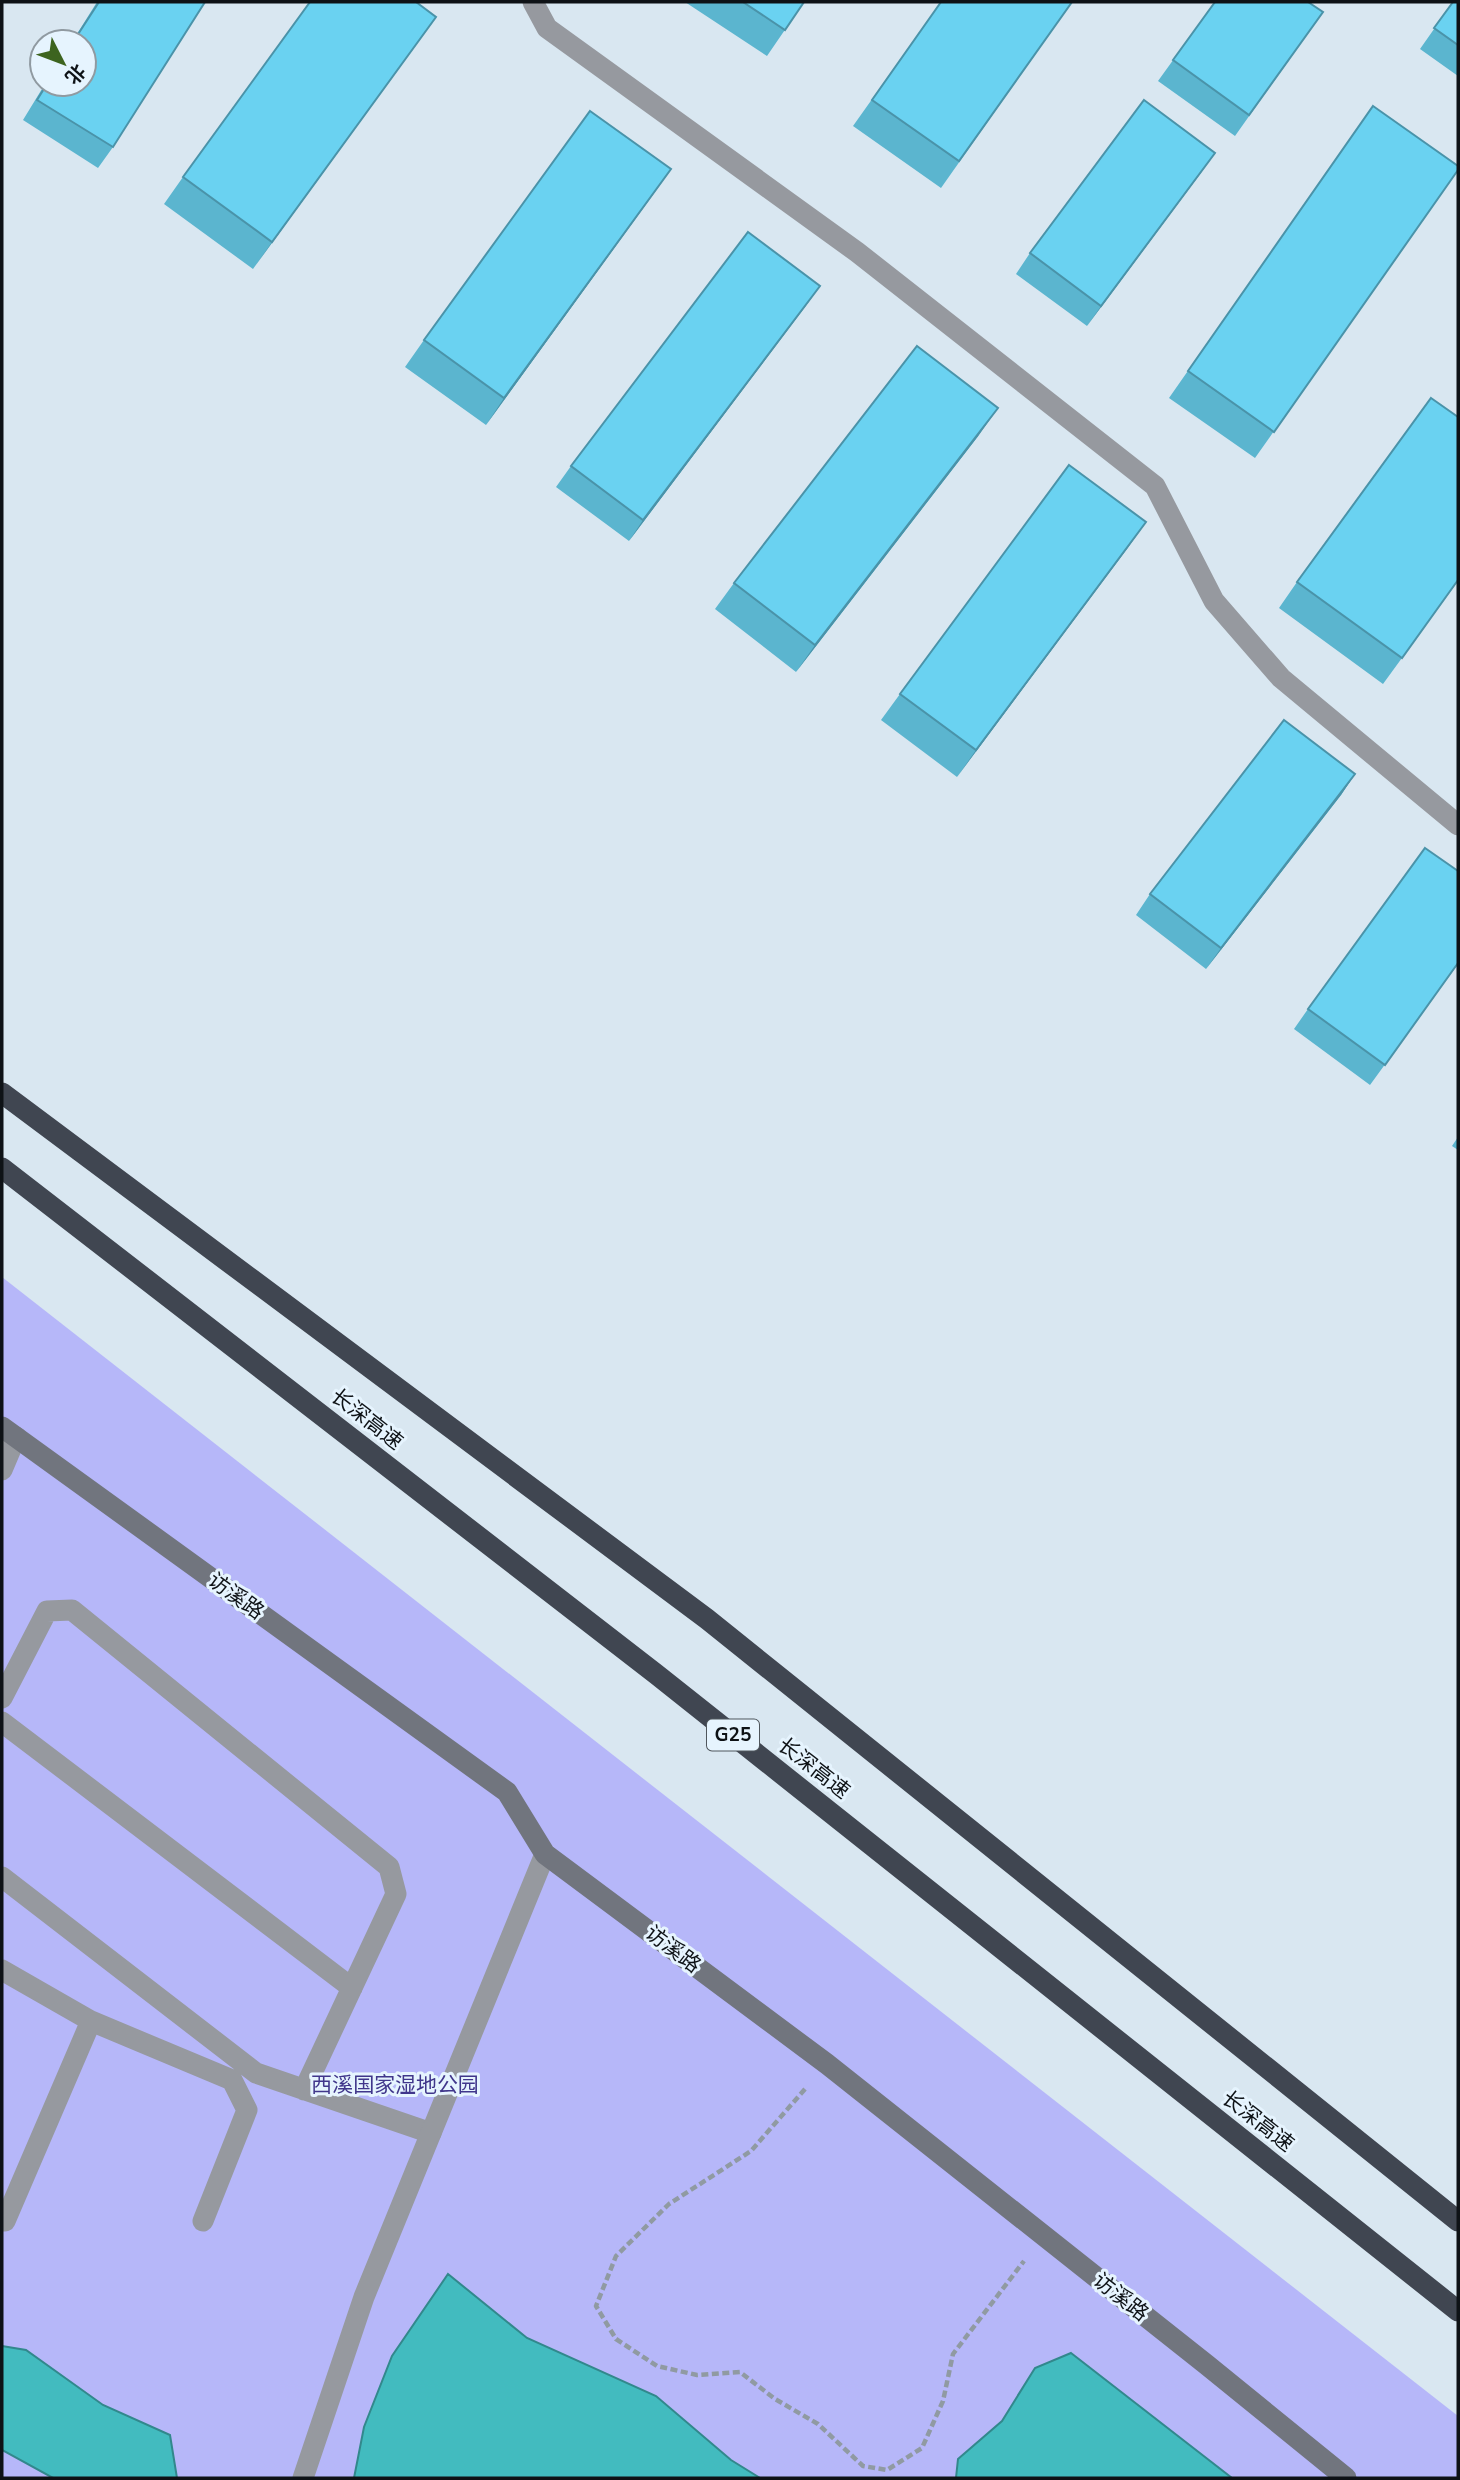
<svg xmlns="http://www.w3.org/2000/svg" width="1460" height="2480" font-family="'Nunito Sans','Noto Sans SC',sans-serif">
	<rect width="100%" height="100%" fill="#d9e7f1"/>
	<!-- green -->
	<path fill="#b6b7f9" d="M2,1277L1458,2416V2478H2Z"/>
	<!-- water -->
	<path fill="#42bbbf" stroke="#32888c" stroke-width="2" d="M448,2274L527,2338L656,2396L731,2460L760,2478H354L364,2427L392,2356Z
		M2,2346L26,2350L103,2405L170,2435L177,2478H53L2,2450Z
		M1071,2353L1232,2478H956L958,2459L1002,2421L1035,2368Z"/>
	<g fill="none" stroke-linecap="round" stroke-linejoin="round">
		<!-- path -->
		<path stroke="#909aa2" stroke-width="4.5" stroke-dasharray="7 3.5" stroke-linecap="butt" d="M805,2089L751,2151L669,2204L616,2256L596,2306L616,2339L657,2366L697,2375L740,2372L775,2399L818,2424L863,2466L887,2470L922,2448L943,2401L953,2354L1024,2261"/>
		<!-- lane -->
		<path stroke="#96999f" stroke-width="21" d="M2,1470L16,1437
			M2,1698L47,1611L72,1610L389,1867L396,1894L304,2090
			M2,1722L352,1988
			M2,1877L256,2073L431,2133
			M2,1970L91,2021L232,2080L247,2110L203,2221
			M5,2221L91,2021"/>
		<!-- street -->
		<path stroke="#96999f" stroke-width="21" d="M533,2L547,28L857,252L1155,486L1214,601L1281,678L1458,825
			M303,2478L364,2297L545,1854"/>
		<!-- secondary -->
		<path stroke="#71757e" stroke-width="21" d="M2,1427L507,1792L545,1854L827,2064L1207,2365L1346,2478"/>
		<!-- highway -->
		<path stroke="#404651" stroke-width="21" d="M2,1093L707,1619L1458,2221
			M2,1168L656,1674L1458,2311"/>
	</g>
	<!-- wall -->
	<path fill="#5bb5cf" d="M97,2H205L113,147L98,168L23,120L45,84H84V42H72Z
		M685,2H804L767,56Z
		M941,2H1072L941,188L853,126Z
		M1215,2L1323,12L1235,136L1158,81Z
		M1453,2H1458V76L1420,49Z
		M436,17L253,269L164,204L183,177Z
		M1373,106L1458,170L1255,458L1169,398Z
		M1215,153L1087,326L1016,274L1030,253Z
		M671,169L486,425L405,367L424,340Z
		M820,286L629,541L556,487L571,466Z
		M1458,417V581L1383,684L1279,608L1297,582Z
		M979,435L796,672L715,609L734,583Z
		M1146,522L957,777L881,720L900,694Z
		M1355,774L1341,795L1206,969L1136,915L1150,894Z
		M1458,964L1370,1085L1294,1029L1308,1009Z
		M1458,1137V1150L1452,1146Z"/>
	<!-- shaded-wall -->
	<path fill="#4a93a9" d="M436,17L417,43L253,269L272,242Z
		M1215,153L1200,174L1087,326L1101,306Z
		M671,169L652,196L486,425L504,398Z
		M820,286L805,307L629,541L643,520Z
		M998,408L979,435L796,672L815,645Z
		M1146,522L1127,549L957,777L976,750Z
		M1355,774L1341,795L1206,969L1221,948Z"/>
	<!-- building -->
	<path fill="#6ad2f1" stroke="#4a93a9" stroke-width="2" d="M99,2H205L113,147L37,100L47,84H84V42H73Z
		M310,2H416L436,17L272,242L183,177Z
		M743,2H804L785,30Z
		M941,2H1072L959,161L872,100Z
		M1215,2H1308L1323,12L1249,115L1173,60Z
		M1453,2H1458V45L1434,28Z
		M1144,100L1215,153L1101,306L1030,253Z
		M1373,106L1458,166V170L1274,432L1188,371Z
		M590,111L671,169L504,398L424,340Z
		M748,232L820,286L643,520L571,466Z
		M917,346L998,408L815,645L734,583Z
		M1431,398L1458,417V580L1402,658L1297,582Z
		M1069,465L1146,522L976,750L900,694Z
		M1284,720L1355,774L1221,948L1150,894Z
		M1425,848L1458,871V963L1385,1065L1308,1009Z"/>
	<g text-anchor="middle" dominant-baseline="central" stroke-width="6" stroke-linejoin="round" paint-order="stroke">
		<!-- shield labels -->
		<rect fill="#e6f4fe" stroke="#4f565c" stroke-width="2" x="707" y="1719.5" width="52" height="31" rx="5"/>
		<g font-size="19" font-weight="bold" fill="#0e1216">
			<text x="733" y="1735">G25</text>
		</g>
		<!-- street labels -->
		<g font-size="21" fill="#0e1216" stroke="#e6f4fe">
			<text transform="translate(367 1419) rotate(38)">长深高速</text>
			<text transform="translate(236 1596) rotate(36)">访溪路</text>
			<text transform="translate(814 1768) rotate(38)">长深高速</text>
			<text transform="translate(673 1949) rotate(37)">访溪路</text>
			<text transform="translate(1258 2121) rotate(38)">长深高速</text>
			<text transform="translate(1121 2297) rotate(38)">访溪路</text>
		</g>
		<!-- park labels -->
		<g font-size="21" fill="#40368b" stroke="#e6f4fe">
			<text x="395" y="2085">西溪国家湿地公园</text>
		</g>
	</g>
	<!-- border -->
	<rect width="1460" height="2480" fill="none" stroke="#0e1216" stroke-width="7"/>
	<!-- north arrow -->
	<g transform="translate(63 63) rotate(132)"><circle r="33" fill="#e6f4fe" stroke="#909aa1" stroke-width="2"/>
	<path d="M0-5L12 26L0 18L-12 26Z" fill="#3d641f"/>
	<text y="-10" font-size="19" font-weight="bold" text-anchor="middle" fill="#0e1216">北</text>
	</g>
</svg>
